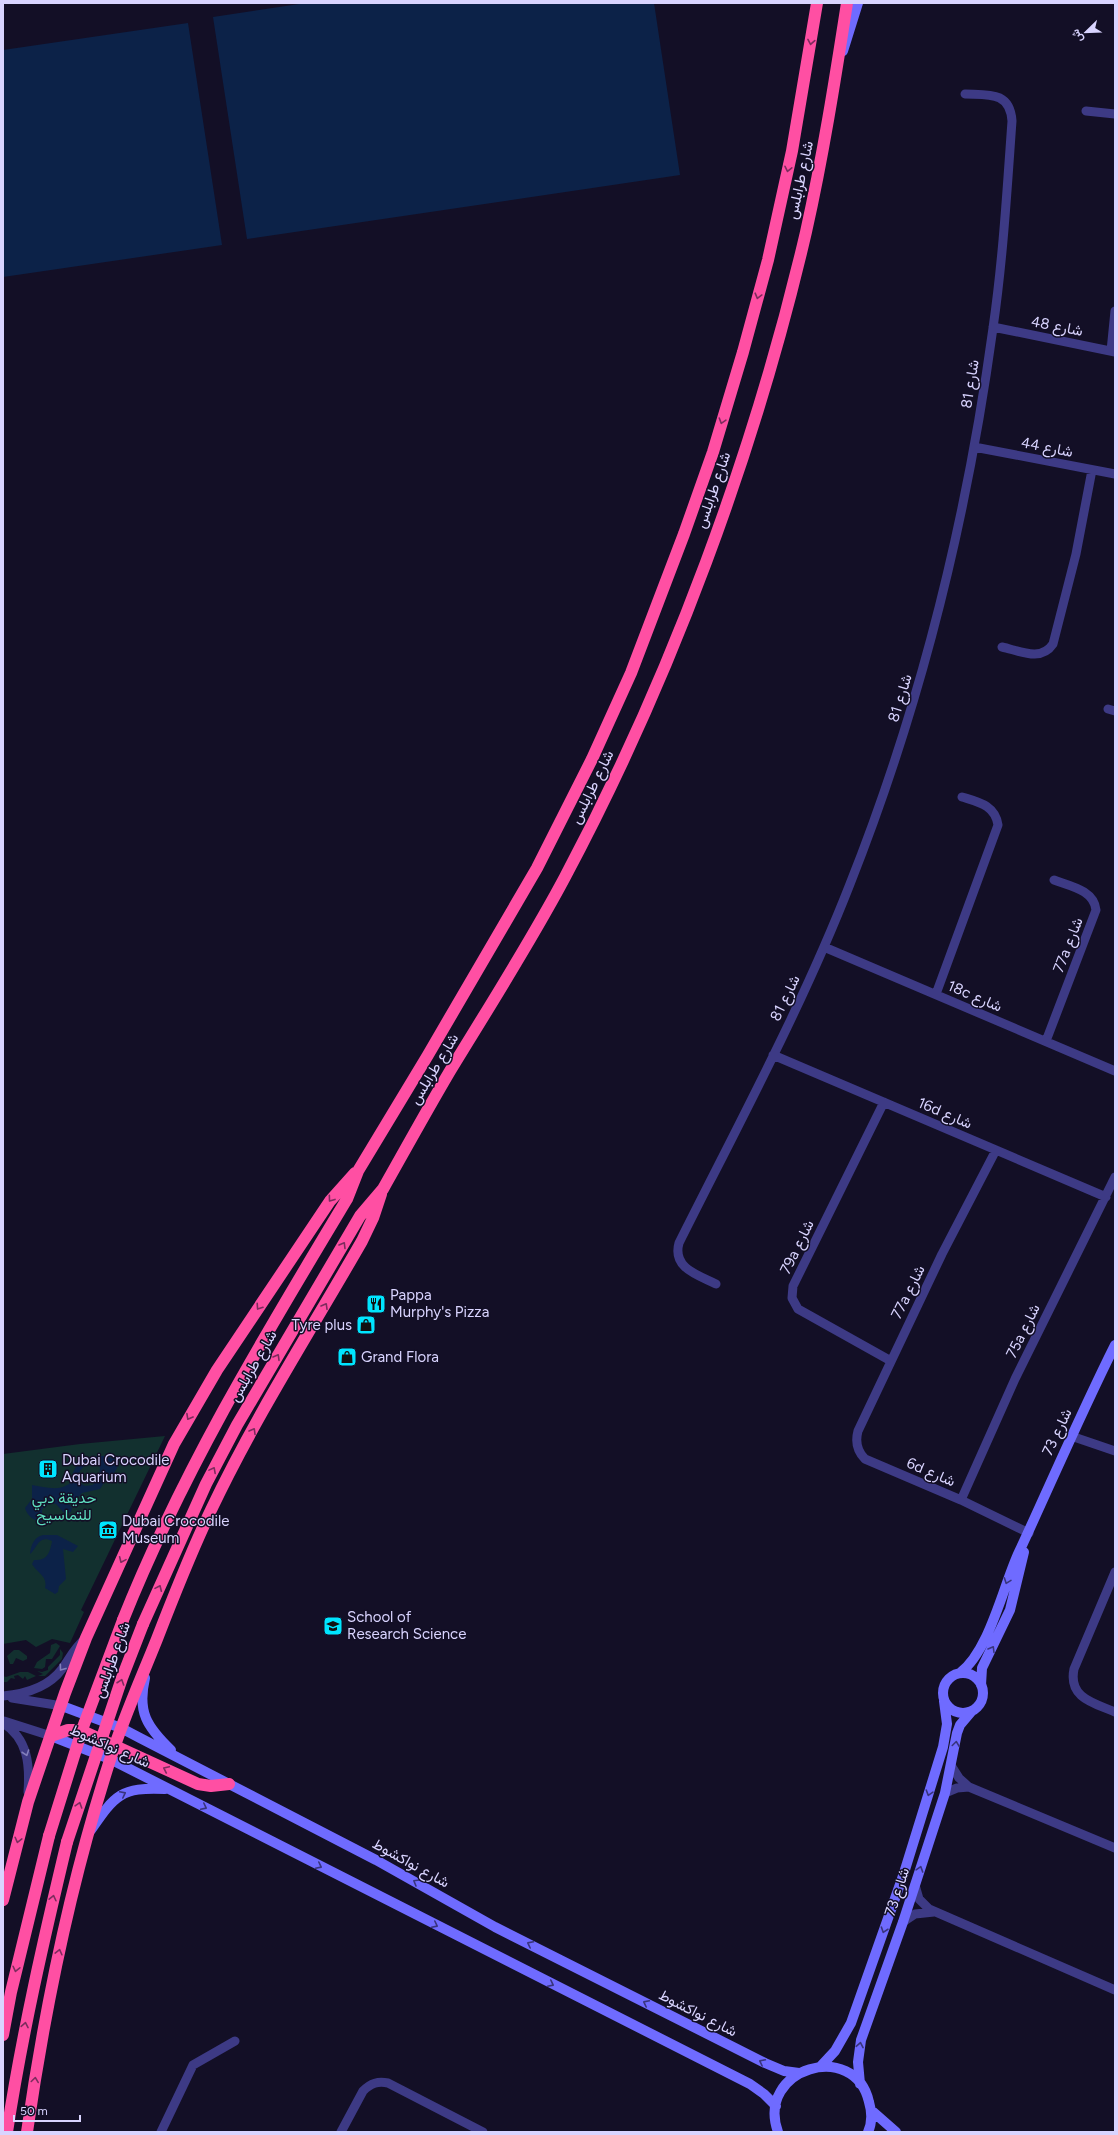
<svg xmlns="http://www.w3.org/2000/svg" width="1118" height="2135" font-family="Figtree,Vazirmatn,sans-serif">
	<rect width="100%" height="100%" fill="#130f26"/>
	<!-- green -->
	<path fill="#12302f" d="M165,1436L81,1610L84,1612L70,1643L52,1639L36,1647L26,1640L3,1644V1454L80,1444Z
		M56,1643L60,1646L52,1659H46L45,1667L42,1669L34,1668L37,1662L50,1653L51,1645Z
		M60,1649L63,1653L62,1659L45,1676H38L43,1674L37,1671L42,1672L48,1670V1667L60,1655Z
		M14,1650H19L27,1656V1659L23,1661L16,1658L13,1664H10L7,1656Z
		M20,1672H28L36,1676L27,1680L25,1676L23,1679L18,1675L14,1676L15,1679L11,1678L7,1682H3V1676L6,1677Z"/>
	<!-- water -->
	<path fill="#0c2248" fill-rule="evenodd" d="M306,3H654L680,175L247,239L213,17Z
		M188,23L222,245L3,277V50Z
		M106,1456L116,1459C120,1465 117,1469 113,1474L109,1475L100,1489L82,1493L75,1501L68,1503L72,1508L71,1512L65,1514L56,1504L49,1503L42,1509V1522C35,1521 27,1516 25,1508L32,1499V1485C43,1487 58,1491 67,1485C71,1484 70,1481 71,1478C78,1458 86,1456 106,1456ZM92,1462L97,1463L100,1468L99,1476L93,1485L85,1486L78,1482C76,1472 84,1465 92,1462Z
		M43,1535H57L78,1546L73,1552L63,1549L66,1579L59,1586L58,1592L55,1594L45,1588C48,1576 37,1573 32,1564L34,1560C47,1561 50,1553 52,1541C38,1534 37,1549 30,1554C31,1545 34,1537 43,1535Z"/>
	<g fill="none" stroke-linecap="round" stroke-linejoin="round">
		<!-- street -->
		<path stroke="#3d3a85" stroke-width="9" d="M1086,111L1115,114
			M993,327L1115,352
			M1111,351L1115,311
			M974,447L1115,474
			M1002,647C1020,651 1041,662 1053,644L1076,554L1092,470
			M1108,709L1115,711
			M824,947L1115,1071
			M936,994L998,825C995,805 978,802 962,797
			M1046,1041L1096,910C1094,890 1070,886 1054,880
			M773,1055L1106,1197
			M884,1102L793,1286L792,1298L798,1309L891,1361
			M996,1150L942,1254L858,1431C855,1442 857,1451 865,1459L961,1500L1029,1533
			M716,1284C698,1275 672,1268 679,1243C738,1125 802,1007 850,884C921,705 967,518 993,328C1003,259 1007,190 1012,121C1010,91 988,95 965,94
			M1071,1436L1115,1451
			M961,1500L1015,1379L1115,1177
			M1115,1572L1074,1669C1068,1698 1094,1703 1115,1712
			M3,1696C25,1694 48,1688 62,1669C70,1658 74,1648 85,1639
			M12,1698L62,1706
			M4,1721L51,1736
			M3,1723C28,1739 30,1765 28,1792
			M952,1767L959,1778L969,1787L1115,1848
			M945,1793L957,1788L969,1787
			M915,1885L919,1899L929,1909L1115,1990
			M903,1922L915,1914L934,1912
			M161,2132L193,2065L235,2041
			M341,2132L363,2091C371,2083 378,2081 388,2083L483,2132"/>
		<!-- secondary -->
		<path stroke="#6f6bff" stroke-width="10" d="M843,51L858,3
			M943 1693a20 20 0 1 1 40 0a20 20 0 1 1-40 0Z
			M960,1673C990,1650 1003,1586 1019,1552C1051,1483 1081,1413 1115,1345
			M145,1678C137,1712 147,1727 171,1750
			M981,1685L982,1668L1010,1610L1024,1552
			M62,1706L121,1728L140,1738L376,1860L495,1927L765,2063L784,2071L799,2073
			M51,1736L110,1759L750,2084L764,2094L776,2106
			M91,1830C115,1795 121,1787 165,1789
			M821,2066L835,2051L851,2023L904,1873L943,1747L947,1724L944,1701
			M860,2084L858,2062L861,2040L903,1922L945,1793L957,1733L960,1725L971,1712
			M871,2110L896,2132
			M778,2132C755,2068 855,2039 869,2102C872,2112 872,2123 868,2132"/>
		<!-- highway -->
		<path stroke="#ff4fa3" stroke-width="12" d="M123,1620C183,1470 264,1337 347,1199L358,1171L428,1055L537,868L592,759L631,673L684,534L713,452L743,352L768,260L792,151L817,3
			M143,1624L206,1484L237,1425L360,1216L383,1189C405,1150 427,1110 450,1071C489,1007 530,943 565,877C671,678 755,451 806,232C823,156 835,80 847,3
			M51,1736L68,1730H80L198,1784L211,1786L229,1784
			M3,1900L28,1802L65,1693L86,1638L174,1444L217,1370L330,1201L355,1173
			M3,2035L11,1992L49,1836
			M7,2132C22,2034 44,1938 67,1842
			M27,2132C45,2007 71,1881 110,1760C123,1719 141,1679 157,1639C174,1595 191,1552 211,1510C255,1417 311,1330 362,1241L373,1218L381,1194"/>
		<!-- highway-bridge -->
		<path stroke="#ff4fa3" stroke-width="12" d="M49,1836L83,1727L123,1620
			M67,1842L122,1678L143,1624"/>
	</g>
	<!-- one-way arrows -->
	<defs><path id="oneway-chevron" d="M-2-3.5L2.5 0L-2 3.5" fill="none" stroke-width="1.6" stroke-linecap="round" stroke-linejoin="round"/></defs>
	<g stroke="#7d2c5e">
		<use href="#oneway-chevron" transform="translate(811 42) rotate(100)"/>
		<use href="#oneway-chevron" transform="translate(788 169) rotate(102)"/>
		<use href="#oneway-chevron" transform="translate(758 296) rotate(105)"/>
		<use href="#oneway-chevron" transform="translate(722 421) rotate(107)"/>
		<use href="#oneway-chevron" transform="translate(331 1199) rotate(126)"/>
		<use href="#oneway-chevron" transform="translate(343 1245) rotate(-59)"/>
		<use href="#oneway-chevron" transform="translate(325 1306) rotate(-60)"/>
		<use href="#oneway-chevron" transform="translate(259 1307) rotate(124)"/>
		<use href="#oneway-chevron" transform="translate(277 1357) rotate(-60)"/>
		<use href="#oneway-chevron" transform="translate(189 1417) rotate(119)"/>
		<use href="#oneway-chevron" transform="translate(253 1431) rotate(-60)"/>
		<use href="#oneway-chevron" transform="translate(213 1470) rotate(-62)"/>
		<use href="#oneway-chevron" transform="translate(122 1560) rotate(114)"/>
		<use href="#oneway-chevron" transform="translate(159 1588) rotate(-66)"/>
		<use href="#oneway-chevron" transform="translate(121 1682) rotate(-71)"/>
		<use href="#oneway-chevron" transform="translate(166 1769) rotate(-155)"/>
		<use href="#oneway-chevron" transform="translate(79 1805) rotate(-72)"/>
		<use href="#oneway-chevron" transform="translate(18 1840) rotate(104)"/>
		<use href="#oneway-chevron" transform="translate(53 1898) rotate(-77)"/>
		<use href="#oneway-chevron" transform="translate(59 1952) rotate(-76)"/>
		<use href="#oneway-chevron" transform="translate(16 1969) rotate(103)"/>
		<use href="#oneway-chevron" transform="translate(25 2025) rotate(-79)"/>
		<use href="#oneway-chevron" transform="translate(35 2080) rotate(-82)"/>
	</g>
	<g stroke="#38347d">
		<use href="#oneway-chevron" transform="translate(1007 1581) rotate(110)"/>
		<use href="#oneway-chevron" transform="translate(992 1649) rotate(-59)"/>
		<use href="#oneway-chevron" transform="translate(956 1744) rotate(-82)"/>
		<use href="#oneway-chevron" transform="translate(929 1793) rotate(107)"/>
		<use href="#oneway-chevron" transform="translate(123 1794) rotate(-27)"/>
		<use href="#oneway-chevron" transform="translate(204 1807) rotate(27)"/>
		<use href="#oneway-chevron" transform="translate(319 1866) rotate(27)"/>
		<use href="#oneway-chevron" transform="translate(920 1869) rotate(-72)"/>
		<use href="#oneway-chevron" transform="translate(416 1882) rotate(-150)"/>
		<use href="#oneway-chevron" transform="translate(435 1925) rotate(27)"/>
		<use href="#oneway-chevron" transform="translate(884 1930) rotate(109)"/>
		<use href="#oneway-chevron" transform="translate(530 1944) rotate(-153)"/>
		<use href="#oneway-chevron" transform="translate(551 1984) rotate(27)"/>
		<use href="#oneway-chevron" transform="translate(646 2003) rotate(-153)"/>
		<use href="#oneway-chevron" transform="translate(860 2045) rotate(-79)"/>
		<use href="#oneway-chevron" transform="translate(762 2062) rotate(-153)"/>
	</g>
	<g stroke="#837fbc">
		<use href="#oneway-chevron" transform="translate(62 1668) rotate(126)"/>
		<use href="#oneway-chevron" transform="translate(26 1753) rotate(71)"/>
	</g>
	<!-- icons -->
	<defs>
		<g id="restaurant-square" transform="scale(1)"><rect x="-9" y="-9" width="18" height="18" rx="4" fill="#00e5ff" stroke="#130f26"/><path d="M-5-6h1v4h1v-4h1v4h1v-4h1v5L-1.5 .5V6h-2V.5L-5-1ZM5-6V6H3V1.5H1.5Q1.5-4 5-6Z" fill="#111"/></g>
		<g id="shop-square" transform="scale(1)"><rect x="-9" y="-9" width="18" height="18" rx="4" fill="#00e5ff" stroke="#130f26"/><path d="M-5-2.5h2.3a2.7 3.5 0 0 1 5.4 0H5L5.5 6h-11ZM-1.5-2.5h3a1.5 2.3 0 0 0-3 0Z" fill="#111"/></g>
		<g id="building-square" transform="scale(1)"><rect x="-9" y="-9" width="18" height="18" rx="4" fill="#00e5ff" stroke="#130f26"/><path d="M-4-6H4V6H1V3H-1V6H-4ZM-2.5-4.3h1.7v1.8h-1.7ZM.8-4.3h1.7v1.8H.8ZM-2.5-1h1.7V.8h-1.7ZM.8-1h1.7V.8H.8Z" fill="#111"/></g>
		<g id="museum-square" transform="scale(1)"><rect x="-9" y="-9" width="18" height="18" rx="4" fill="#00e5ff" stroke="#130f26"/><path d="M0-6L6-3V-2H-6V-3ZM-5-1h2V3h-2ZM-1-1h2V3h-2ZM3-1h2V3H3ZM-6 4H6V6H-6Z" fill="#111"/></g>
		<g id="school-square" transform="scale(1)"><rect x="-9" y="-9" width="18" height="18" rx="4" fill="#00e5ff" stroke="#130f26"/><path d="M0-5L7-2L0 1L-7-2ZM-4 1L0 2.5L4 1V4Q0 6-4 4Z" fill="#111"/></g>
	</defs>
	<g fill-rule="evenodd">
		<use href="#restaurant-square" x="376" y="1304"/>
		<use href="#shop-square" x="366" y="1325"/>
		<use href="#shop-square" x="347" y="1357"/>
		<use href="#building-square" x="48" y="1469"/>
		<use href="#museum-square" x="108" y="1530"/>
		<use href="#school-square" x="333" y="1626"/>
	</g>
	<g text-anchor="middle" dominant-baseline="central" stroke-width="3" stroke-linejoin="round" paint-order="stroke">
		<!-- street labels -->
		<g font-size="15" fill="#d9d4ff" stroke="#130f26">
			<text transform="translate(800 180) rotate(-78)">شارع طرابلس</text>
			<text transform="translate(1057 326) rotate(11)">شارع 48</text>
			<text transform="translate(970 384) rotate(-81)">شارع 81</text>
			<text transform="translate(1047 447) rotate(11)">شارع 44</text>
			<text transform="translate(713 490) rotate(-71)">شارع طرابلس</text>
			<text transform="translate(900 698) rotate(-73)">شارع 81</text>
			<text transform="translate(592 787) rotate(-64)">شارع طرابلس</text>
			<text transform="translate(1068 945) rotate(-69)">77a شارع</text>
			<text transform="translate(975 996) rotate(23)">18c شارع</text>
			<text transform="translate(785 998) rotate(-64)">شارع 81</text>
			<text transform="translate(434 1069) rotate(-59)">شارع طرابلس</text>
			<text transform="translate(945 1113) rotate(23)">16d شارع</text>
			<text transform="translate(797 1247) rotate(-64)">79a شارع</text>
			<text transform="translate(908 1292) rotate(-64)">77a شارع</text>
			<text transform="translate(1023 1331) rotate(-64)">75a شارع</text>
			<text transform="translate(253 1366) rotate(-60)">شارع طرابلس</text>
			<text transform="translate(1057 1432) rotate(-65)">شارع 73</text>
			<text transform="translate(931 1472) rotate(23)">6d شارع</text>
			<text transform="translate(112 1660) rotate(-70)">شارع طرابلس</text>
			<text transform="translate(110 1746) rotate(24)">شارع نواكشوط</text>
			<text transform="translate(411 1863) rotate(29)">شارع نواكشوط</text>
			<text transform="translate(897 1892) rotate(-72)">شارع 73</text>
			<text transform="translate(698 2013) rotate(27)">شارع نواكشوط</text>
		</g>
		<!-- poi labels -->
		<g font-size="15" fill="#d9d4ff" stroke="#130f26" text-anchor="start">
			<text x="390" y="1295">Pappa<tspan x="390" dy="17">Murphy's Pizza</tspan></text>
			<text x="352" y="1325" text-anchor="end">Tyre plus</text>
			<text x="361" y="1357">Grand Flora</text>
			<text x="62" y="1460">Dubai Crocodile<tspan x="62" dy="17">Aquarium</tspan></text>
			<text x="122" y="1521">Dubai Crocodile<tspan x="122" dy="17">Museum</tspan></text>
			<text x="347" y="1617">School of<tspan x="347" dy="17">Research Science</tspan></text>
		</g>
		<!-- park labels -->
		<g font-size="15" fill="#5fe0c0" stroke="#130f26">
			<text x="64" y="1498">حديقة دبي<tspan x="64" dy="17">للتماسيح</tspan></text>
		</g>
	</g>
	<!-- border -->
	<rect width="1118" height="2135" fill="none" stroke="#d9d4ff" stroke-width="8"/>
	<!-- north arrow -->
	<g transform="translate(1086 32) rotate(247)" stroke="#130f26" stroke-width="3" paint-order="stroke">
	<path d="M0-3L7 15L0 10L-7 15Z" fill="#d9d4ff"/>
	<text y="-6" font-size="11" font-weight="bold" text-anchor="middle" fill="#d9d4ff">ش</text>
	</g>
	<!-- scale -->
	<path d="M14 2115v6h66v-6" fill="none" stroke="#d9d4ff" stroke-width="2"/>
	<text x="20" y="2115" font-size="12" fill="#d9d4ff" stroke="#130f26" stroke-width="3" paint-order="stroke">50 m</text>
</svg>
